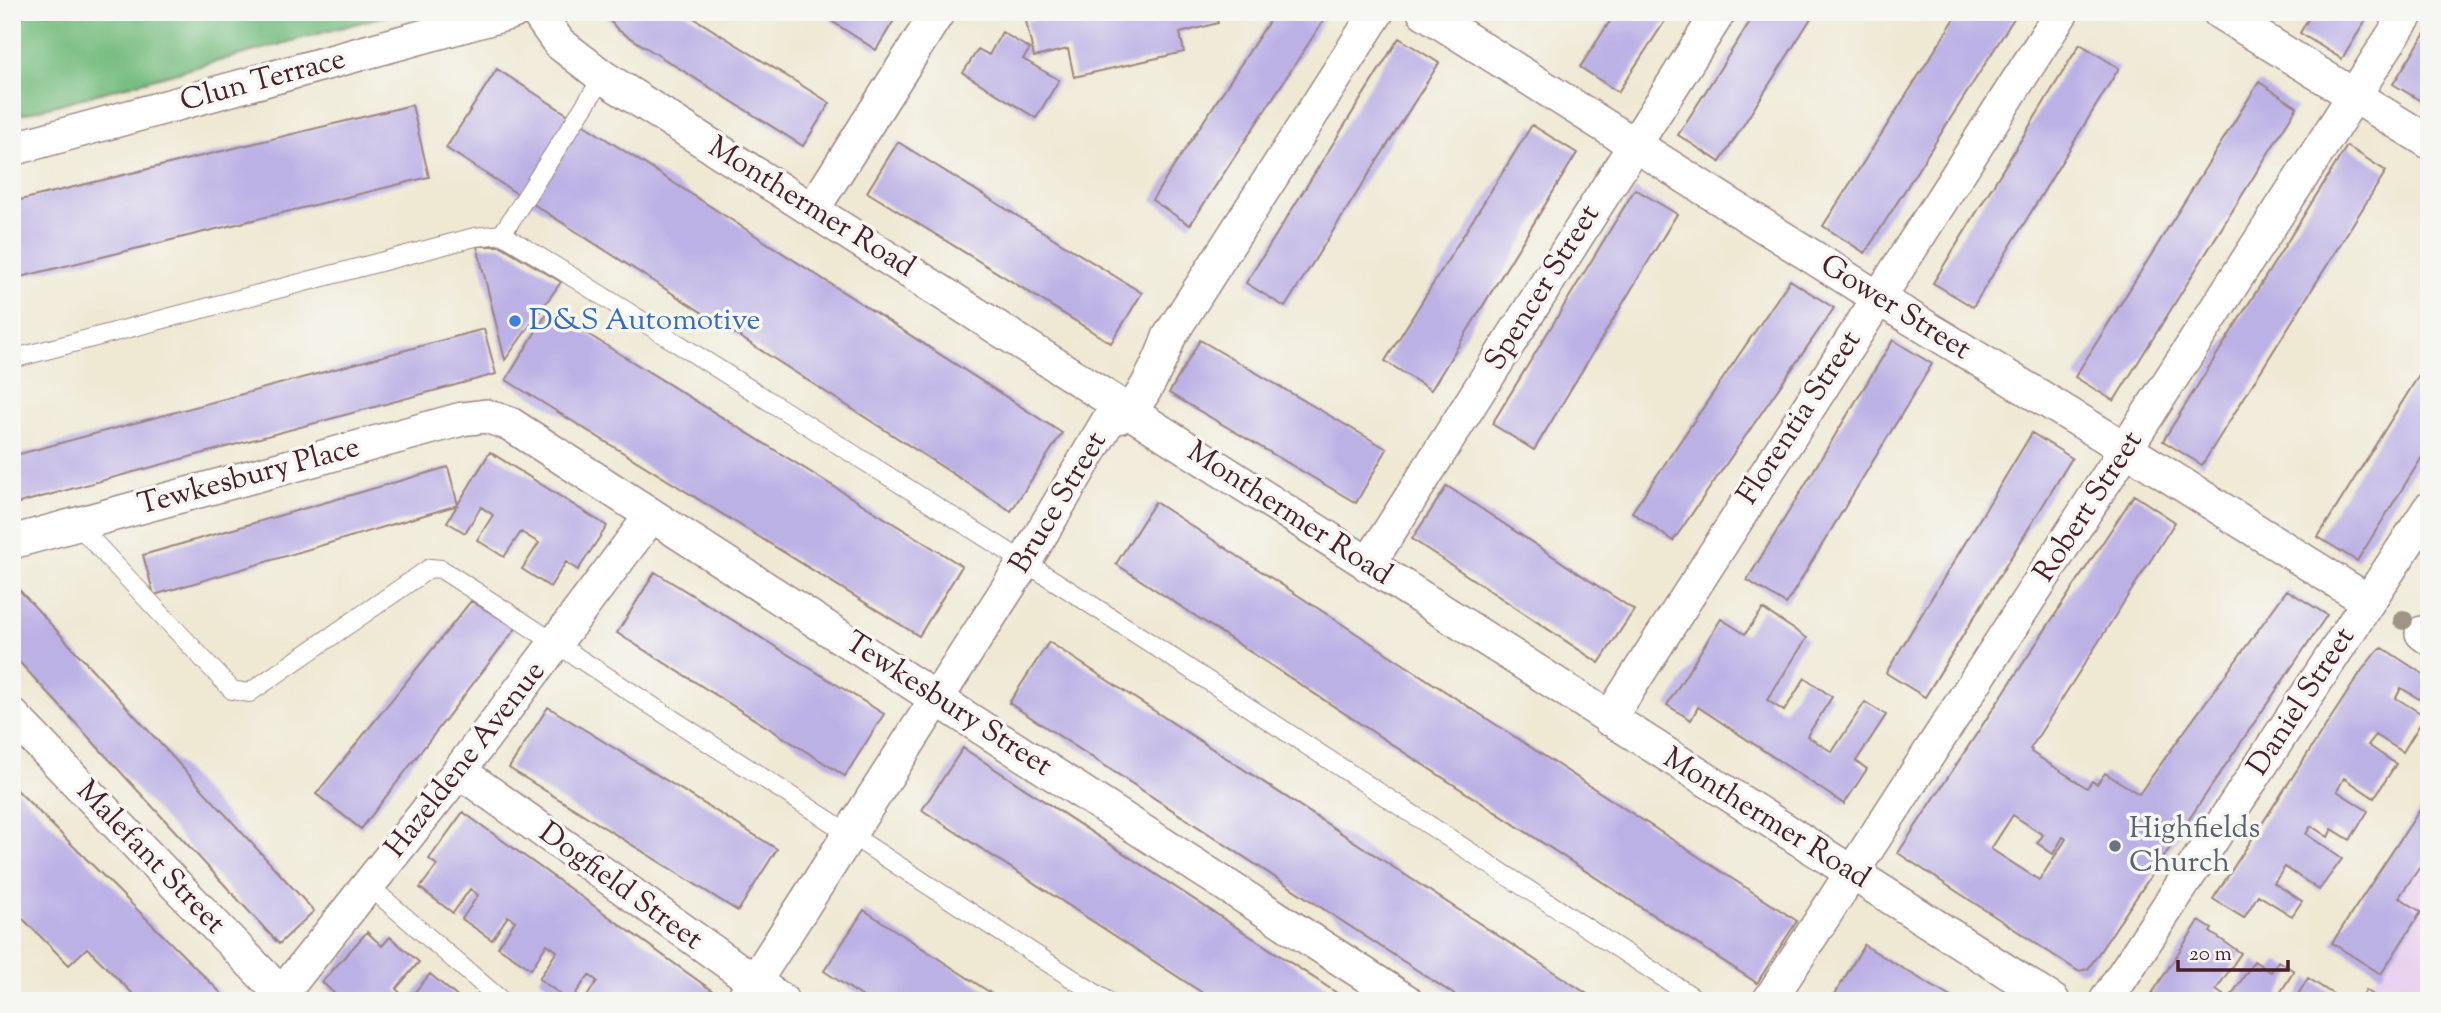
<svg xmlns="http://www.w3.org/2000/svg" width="2441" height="1013" font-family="'Sorts Mill Goudy',serif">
	<rect width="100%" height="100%" fill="#f6f6f2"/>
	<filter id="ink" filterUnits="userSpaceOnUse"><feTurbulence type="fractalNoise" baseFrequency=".0143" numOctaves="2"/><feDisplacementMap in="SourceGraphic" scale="14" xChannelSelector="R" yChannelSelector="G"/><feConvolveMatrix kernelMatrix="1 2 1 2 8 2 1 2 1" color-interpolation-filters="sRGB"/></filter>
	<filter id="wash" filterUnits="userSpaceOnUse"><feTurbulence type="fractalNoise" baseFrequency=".00686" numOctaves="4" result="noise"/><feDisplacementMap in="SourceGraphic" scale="28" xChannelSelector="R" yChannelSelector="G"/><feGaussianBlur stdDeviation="1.57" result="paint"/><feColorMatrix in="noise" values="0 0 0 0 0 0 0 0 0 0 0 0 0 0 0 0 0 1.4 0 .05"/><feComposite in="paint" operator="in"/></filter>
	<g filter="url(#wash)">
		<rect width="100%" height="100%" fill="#efe9d4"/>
		<!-- built -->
		<path fill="#e8d2ee" d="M2429,796V1001H2360L2378,972L2332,943Z"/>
		<!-- forest -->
		<path fill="#78bd81" stroke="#616e56" stroke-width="2" d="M12,12H399L12,117Z"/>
		<g id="blocks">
			<!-- building -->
			<path fill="#bcb1e5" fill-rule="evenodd" d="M602,12H684L830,103L803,146L618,30Z
				M835,12H899L876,50L830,20Z
				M1063,12H1216L1218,23L1180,33L1184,52L1074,77L1068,49L1034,57L1026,21Z
				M1275,12H1329L1190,225L1152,200Z
				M1616,12H1671L1618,92L1580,67Z
				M1756,12H1815L1720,162L1678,135Z
				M1959,12H2018L1865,253L1823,226Z
				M2312,12H2371L2342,59L2300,33Z
				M2429,27V106L2393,84Z
				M1002,32L1030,49L1023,59L1059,80L1036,118L963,73L978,49L989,55Z
				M1399,38L1439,63L1285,307L1246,283Z
				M2080,44L2119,68L1973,307L1933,283Z
				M497,69L1062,433L1011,511L446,148Z
				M2259,82L2297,107L2114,401L2075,377Z
				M412,105L429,177L12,279V202Z
				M1532,125L1577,153L1431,390L1385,361Z
				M898,142L1142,293L1111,343L867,192Z
				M2347,146L2386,171L2202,465L2163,441Z
				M1635,189L1677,214L1534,450L1492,424Z
				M477,246H501L561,282L505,360Z
				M1790,280L1834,308L1673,541L1632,512Z
				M549,310L962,566L919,636L506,380Z
				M484,329L496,374L12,505V456Z
				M1200,340L1387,449L1356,503L1169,393Z
				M1893,340L1932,364L1786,604L1747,580Z
				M2429,359V446L2357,561L2318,537Z
				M2032,433L2072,458L1925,697L1886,673Z
				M490,452L607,526L578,570L566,562L550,587L522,569L539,543L521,532L504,557L477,540L493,515L481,507L465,533L447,522Z
				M448,467L458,505L154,595L143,555Z
				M1447,486L1634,610L1599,663L1412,539Z
				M2134,495L2175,522L2030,749L2032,750L2031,752L2084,786L2087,788L2092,781L2097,784L2105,773L2139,794L2287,590L2327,615L2088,969L2078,971L1898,853ZM2013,815L2043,835L2037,843L2053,854L2063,837L2066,839L2039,880L1991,849Z
				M1155,502L1797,921L1757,983L1116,564Z
				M655,572L884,714L845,776L617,633Z
				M12,582L314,911L279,944L12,654Z
				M471,601L516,628L361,829L316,794Z
				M1763,609L1807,638L1767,700L1784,711L1805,678L1832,697L1807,736L1832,752L1865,702L1886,715L1856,761L1867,769L1844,804L1698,707L1691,720L1667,705L1721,619L1745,634Z
				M1049,642L1598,1001H1464L1009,703Z
				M2383,648L2429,678V705L2401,688L2396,698L2425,716L2403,752L2376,735L2368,745L2396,764L2374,798L2344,778L2337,791L2368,811L2350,840L2332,829L2328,837L2311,826L2306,834L2342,859L2319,890L2285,867L2274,883L2302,901L2292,916L2258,895L2244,918L2213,899L2362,670L2376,652Z
				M548,707L777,849L738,911L509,768Z
				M963,748L1349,1001H1215L922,810Z
				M12,785L221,993L213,1001H140L87,948L69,965L12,908Z
				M2429,796V854L2399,897L2421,912L2381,974L2332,943Z
				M463,812L721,997L718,1001H584L597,981L589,975L570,1001L539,979L557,951L547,944L531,969L498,947L515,921L508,916L492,940L462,919L478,895L470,889L453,913L420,888L437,865L429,859Z
				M864,910L1003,1001H869L824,971Z
				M2199,921L2212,929L2210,932L2241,953L2216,990L2229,999L2254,961L2271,972L2278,961L2294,971L2275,1001H2147Z
				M367,932L382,946L390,937L419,962L396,989L408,1000L430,974L460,999L458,1001H342L322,982Z
				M1864,945L1957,1001H1831Z
				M2308,978L2325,989L2344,1001H2294Z
				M2366,990L2382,1001H2359Z"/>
		</g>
	</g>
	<g filter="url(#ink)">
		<use href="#blocks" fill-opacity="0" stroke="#9c8480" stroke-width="2"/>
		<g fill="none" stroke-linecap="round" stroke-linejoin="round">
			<!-- service casing -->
			<g stroke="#9c8480" stroke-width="20">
				<path id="service" d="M502,234L603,77
					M12,359L475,237L502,234L566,273L1061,585L1699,1001
					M77,524L232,690L249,693L430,568L441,569L1107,1001
					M369,886L502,1001"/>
			</g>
			<!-- minor casing -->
			<g stroke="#9c8480" stroke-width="36">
				<path id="minor" d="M537,12L559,43L603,77C1088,382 1569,695 2053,1001
					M1424,12L1878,298L2126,449L2368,601
					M2219,12L2429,142
					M12,149L513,12
					M813,209L938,12
					M12,542L462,419L486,416L510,424L1406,1001
					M1368,565L1719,12
					M2422,633L2429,638
					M12,715L288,1001
					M1609,719L2062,12
					M459,771L782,1001
					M276,1001L459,771L651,516
					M742,1001L1024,563L1108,421C1114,418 1123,416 1128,412C1143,400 1163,355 1169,337L1377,12
					M1769,1001L2408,12
					M2106,1001L2429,509"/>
			</g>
			<!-- service -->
			<use href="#service" stroke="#fff" stroke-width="18"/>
			<!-- minor -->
			<use href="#minor" stroke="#fff" stroke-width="33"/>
		</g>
		<!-- trees -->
		<circle fill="#9f9486" cx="2403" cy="620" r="10"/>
	</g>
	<!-- markers -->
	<circle fill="#3f7fe0" stroke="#f6f6f2" stroke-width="2.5" cx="515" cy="321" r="7"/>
	<circle fill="#6b7280" stroke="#f6f6f2" stroke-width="2.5" cx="2115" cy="846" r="7"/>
	<g text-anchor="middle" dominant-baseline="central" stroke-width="7" stroke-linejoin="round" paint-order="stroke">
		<!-- street labels -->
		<g font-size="30" fill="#4a1f2b" stroke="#f6f6f2">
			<text transform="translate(263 81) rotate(-15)">Clun Terrace</text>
			<text transform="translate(811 208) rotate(32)">Monthermer Road</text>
			<text transform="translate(1543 288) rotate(-58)">Spencer Street</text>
			<text transform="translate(1895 308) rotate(32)">Gower Street</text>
			<text transform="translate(1800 418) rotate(-57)">Florentia Street</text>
			<text transform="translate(249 477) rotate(-15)">Tewkesbury Place</text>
			<text transform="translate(1059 503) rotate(-59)">Bruce Street</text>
			<text transform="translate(2089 507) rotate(-57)">Robert Street</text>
			<text transform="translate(1289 514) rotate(33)">Monthermer Road</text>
			<text transform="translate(2302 702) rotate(-57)">Daniel Street</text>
			<text transform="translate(948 705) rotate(33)">Tewkesbury Street</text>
			<text transform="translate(466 760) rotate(-52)">Hazeldene Avenue</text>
			<text transform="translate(1766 819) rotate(32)">Monthermer Road</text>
			<text transform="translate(150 858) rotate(46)">Malefant Street</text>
			<text transform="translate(620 887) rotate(36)">Dogfield Street</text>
		</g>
		<!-- shop labels -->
		<g font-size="30" fill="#366cbe" stroke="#f6f6f2" text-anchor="start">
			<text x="529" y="321">D&amp;S Automotive</text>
		</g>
		<!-- worship labels -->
		<g font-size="30" fill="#5b616d" stroke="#f6f6f2" text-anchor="start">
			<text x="2129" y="829">Highfields<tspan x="2129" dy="34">Church</tspan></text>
		</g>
	</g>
	<!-- margin -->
	<rect width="2441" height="1013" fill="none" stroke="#f6f6f2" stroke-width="42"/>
	<!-- scale -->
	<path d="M2178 960v10h110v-10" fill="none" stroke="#4a1f2b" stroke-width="3.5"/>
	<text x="2189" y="960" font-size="21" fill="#4a1f2b" stroke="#f6f6f2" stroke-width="5" paint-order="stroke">20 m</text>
</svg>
